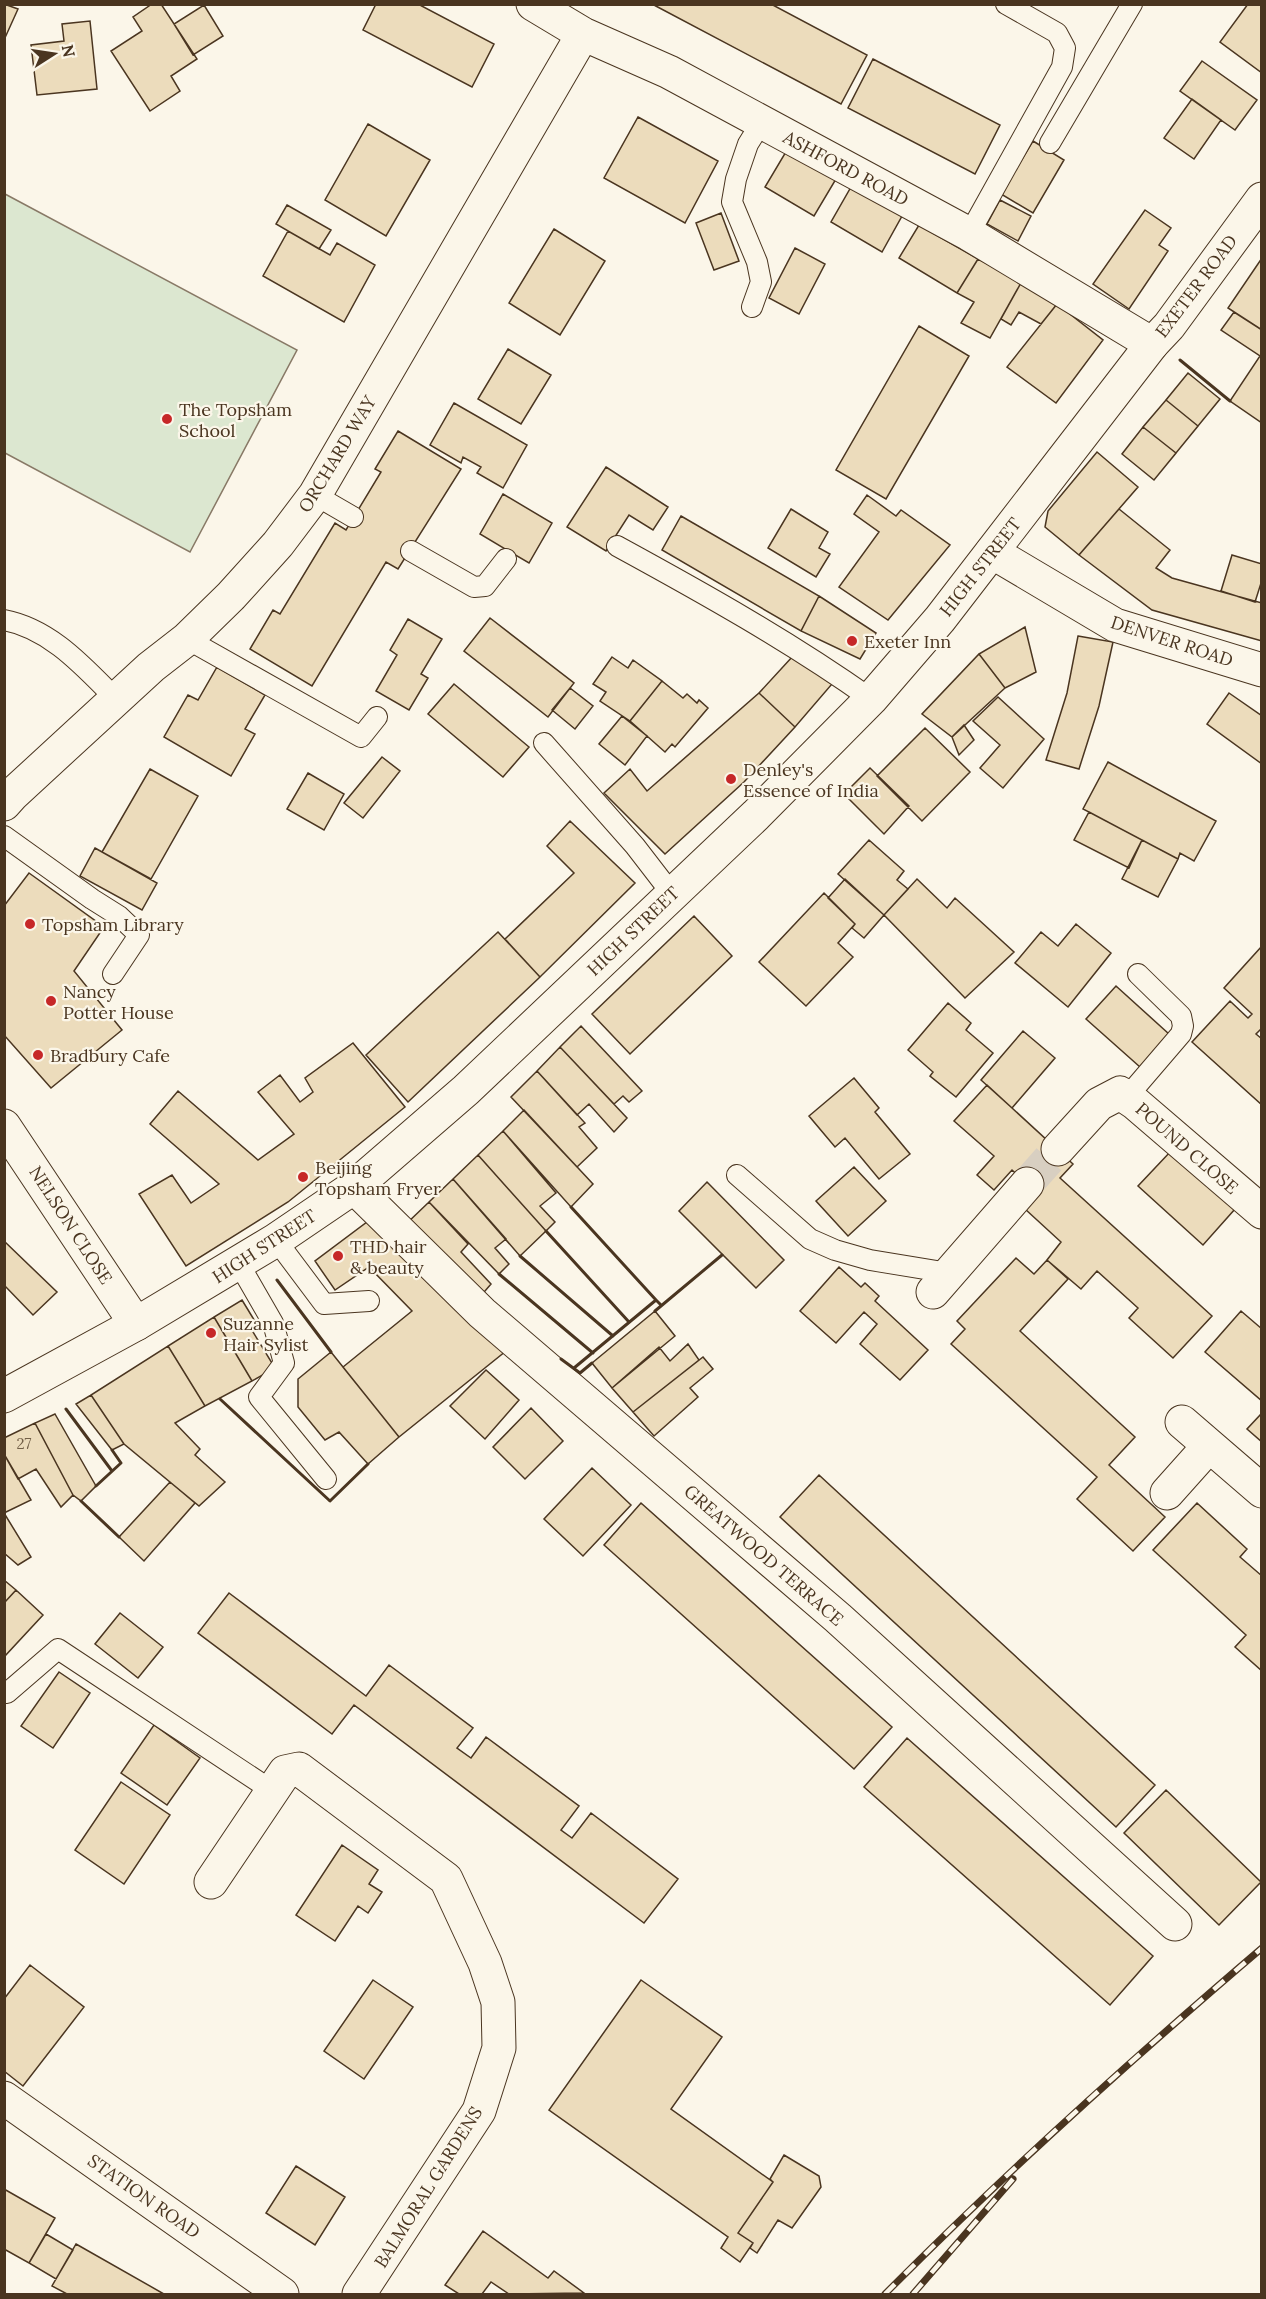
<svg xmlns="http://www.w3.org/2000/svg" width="1266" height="2299" font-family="Lora,serif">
	<rect width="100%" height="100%" fill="#fbf6e9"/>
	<!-- green -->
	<path fill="#dce7d0" stroke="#887966" stroke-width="1.5" d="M5,194L297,350L190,552L5,453Z"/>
	<!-- building -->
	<path fill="#ecdcbc" stroke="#4a3520" stroke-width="1.5" d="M4,4L18,9L4,40Z
		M152,4H161L197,59L171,76L180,91L150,111L111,51L142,31L133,17Z
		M376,4H418L494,44L472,87L363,30Z
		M652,4H771L867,55L841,104Z
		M1248,4H1262V73L1220,42Z
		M204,5L223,36L193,55L174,24Z
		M90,21L97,89L37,95L31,45L64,41L62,24Z
		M873,59L1000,125L975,174L848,108Z
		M1202,61L1257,100L1235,130L1180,91Z
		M1192,99L1221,120L1194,159L1164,138Z
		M638,117L718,161L685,223L604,178Z
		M368,124L430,160L386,236L325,200Z
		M1033,141L1064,160L1033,213L1001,194Z
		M787,150L836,179L814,216L765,187Z
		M851,187L902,216L882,252L831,222Z
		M1000,200L1031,216L1018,241L987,224Z
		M287,205L331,230L319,249L276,224Z
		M1145,210L1171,228L1159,245L1168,251L1129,309L1093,284Z
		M721,213L739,261L714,270L696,223Z
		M919,225L978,259L957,293L899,258Z
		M554,229L605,261L560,335L509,303Z
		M288,231L330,255L337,243L375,265L344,322L263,276Z
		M795,248L825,264L799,314L769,298Z
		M1262,258V330L1228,308Z
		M978,259L1022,281L990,338L961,323L974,302L957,293Z
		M1022,281L1057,304L1041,324L1019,312L1011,325L1001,319Z
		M1057,304L1103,340L1056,403L1007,367Z
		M1234,312L1262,330V423L1230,401L1260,356L1221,330Z
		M919,326L969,356L886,499L836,470Z
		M508,349L551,375L521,424L478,399Z
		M1188,373L1220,399L1198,426L1166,400Z
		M1166,400L1198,426L1176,453L1143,427Z
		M454,403L527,445L503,488L477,473L481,467L463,457L461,463L430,445Z
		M1143,427L1176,453L1154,480L1122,454Z
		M398,431L461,469L398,569L386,562L312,686L250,649L273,610L280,614L335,523L346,530L381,472L375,469Z
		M1097,452L1138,487L1079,555L1045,527L1048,511Z
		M606,467L668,507L653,530L629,515L606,551L567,527Z
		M503,494L552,523L529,563L480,534Z
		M867,495L896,516L901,510L950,545L888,620L839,587L879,532L854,514Z
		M791,509L828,532L819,548L830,554L816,577L768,548Z
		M1119,509L1170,550L1156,568L1172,578L1262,603V641L1152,610L1079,555Z
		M681,516L819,596L801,631L662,550Z
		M1232,555L1262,564V580L1255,602L1221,591Z
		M819,596L876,633L860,659L801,631Z
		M490,618L574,683L548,717L464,651Z
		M408,619L442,639L421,674L428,678L409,710L376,691L397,655L390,650Z
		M1025,627L1036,672L1005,688L979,654Z
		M1078,636L1113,642L1099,706L1079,769L1046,760L1067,693Z
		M979,654L1005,688L952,737L922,714Z
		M793,656L832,684L795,727L759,693Z
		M612,657L628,668L633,660L662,681L630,721L600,701L606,692L593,684Z
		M217,667L265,695L245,729L255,734L231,776L164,737L188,695L198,700Z
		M662,681L683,698L687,694L697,703L699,700L708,708L675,747L672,744L665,752L630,721Z
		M454,684L529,747L503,777L428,714Z
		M570,688L593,706L575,729L552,710Z
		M759,693L795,727L744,782L665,854L604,793L630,769L647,791Z
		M1229,693L1262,716V764L1207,724Z
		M998,697L1044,739L1003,788L980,768L1000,745L973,721Z
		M622,716L647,736L625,765L599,744Z
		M964,725L974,740L959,755L952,737Z
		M925,728L970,772L922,821L877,776Z
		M382,757L400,771L363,818L344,803Z
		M1108,762L1216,821L1194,861L1180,853L1178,859L1083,809Z
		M870,768L909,806L884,834L844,794Z
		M150,769L198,796L151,879L102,852Z
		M308,773L344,794L324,830L287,809Z
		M1089,812L1142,840L1129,868L1074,840Z
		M570,821L635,883L540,977L505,939L574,873L547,846Z
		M869,840L904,871L897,880L908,889L884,915L838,874Z
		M1142,840L1178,859L1158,897L1122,879Z
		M95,848L157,883L142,910L80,876Z
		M29,873L104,927L74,971L122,1030L51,1088L4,1035V906Z
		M845,879L884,915L864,938L852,928L855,924L828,898Z
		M917,879L947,908L955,898L1014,952L965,998L884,915Z
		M824,893L855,924L838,943L853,957L806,1006L759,962Z
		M694,916L732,956L630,1054L592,1014Z
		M1076,924L1111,953L1068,1007L1015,963L1041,932L1058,946Z
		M498,932L540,977L408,1102L366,1055Z
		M1262,946V1028L1256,1034L1262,1039V1105L1192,1042L1230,1001L1248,1018L1252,1014L1224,988Z
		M1116,986L1169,1034L1140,1067L1086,1019Z
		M948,1003L971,1023L966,1030L993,1053L956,1097L930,1076L933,1072L908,1050Z
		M581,1026L642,1091L629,1102L623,1096L614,1104L560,1047Z
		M1023,1031L1055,1058L1012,1108L981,1080Z
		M353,1043L405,1107L288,1202L186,1266L139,1194L172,1175L191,1203L219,1184L150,1124L178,1091L258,1160L294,1134L258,1092L280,1075L300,1102L313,1092L305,1078Z
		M560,1047L627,1118L614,1132L589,1104L577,1115L537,1071Z
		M537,1071L585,1123L579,1127L597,1148L577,1167L511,1097Z
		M854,1078L879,1108L875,1112L910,1154L879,1179L845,1138L835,1147L809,1116Z
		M987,1085L1073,1164L1060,1178L1212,1316L1173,1358L1129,1318L1138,1308L1097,1271L1081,1289L1047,1260L1061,1242L1025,1209L1038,1194L1012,1170L994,1190L977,1175L994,1156L954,1121Z
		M524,1110L593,1184L571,1207L503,1131Z
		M503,1131L556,1193L540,1206L555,1222L546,1231L478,1155Z
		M1171,1151L1235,1209L1203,1245L1138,1186Z
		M478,1155L546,1231L520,1256L453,1179Z
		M854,1167L886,1201L848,1236L816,1201Z
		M453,1179L506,1239L495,1248L509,1264L499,1274L429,1202Z
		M707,1182L784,1260L756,1288L679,1211Z
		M429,1202L468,1244L461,1252L491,1284L479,1298L404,1226Z
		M367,1222L506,1351L399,1437L343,1367L412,1311L369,1267L335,1290L315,1261Z
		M4,1241L57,1292L33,1315L4,1285Z
		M1016,1258L1034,1274L1047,1260L1068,1279L1020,1331L1135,1437L1109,1465L1165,1517L1133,1551L1077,1499L1097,1477L951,1344L965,1329L957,1321Z
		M839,1267L861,1287L865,1283L879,1296L875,1301L928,1350L900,1380L860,1344L877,1324L864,1312L836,1343L800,1311Z
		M242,1300L259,1328L253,1332L275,1368L252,1381L214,1317Z
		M655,1311L675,1336L612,1388L592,1363Z
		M1241,1311L1262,1329V1401L1205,1352Z
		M214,1317L252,1381L205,1406L168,1346Z
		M688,1344L699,1360L633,1412L612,1388L659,1347L670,1361Z
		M168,1346L205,1406L175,1423L200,1449L195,1455L225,1482L199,1506L124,1444L91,1395Z
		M331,1352L399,1437L368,1464L339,1432L325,1440L298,1407V1379Z
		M703,1357L713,1369L690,1388L698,1397L654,1436L633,1412Z
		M486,1370L519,1400L485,1439L450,1406Z
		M91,1395L124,1444L112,1450L76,1404Z
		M531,1408L563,1441L525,1479L493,1447Z
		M1262,1413V1442L1247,1429Z
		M55,1414L96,1486L81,1501L73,1495L35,1423Z
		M35,1423L73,1495L61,1507L36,1469L18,1479L4,1454V1438Z
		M4,1454L31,1500L4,1513Z
		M592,1468L631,1505L583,1556L544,1519Z
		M819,1475L1155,1785L1116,1827L780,1517Z
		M170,1482L195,1503L144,1561L119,1537Z
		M641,1503L892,1727L854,1769L604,1545Z
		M1197,1503L1247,1549L1240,1557L1262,1576V1671L1235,1647L1246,1635L1153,1550Z
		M4,1513L31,1557L18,1565L4,1553Z
		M4,1580L16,1590L4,1603Z
		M16,1590L43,1615L4,1657V1603Z
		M229,1593L366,1696L389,1665L473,1728L457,1748L471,1758L486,1737L579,1806L561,1830L572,1838L591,1813L678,1879L644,1923L354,1705L332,1734L198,1633Z
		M120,1613L163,1647L138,1678L95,1644Z
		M59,1672L90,1693L53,1748L21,1726Z
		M154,1725L200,1758L167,1805L121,1773Z
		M907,1738L1153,1956L1110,2005L864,1787Z
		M121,1782L170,1815L124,1884L75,1850Z
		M1166,1790L1261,1882L1219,1925L1124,1833Z
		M342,1845L378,1870L369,1884L382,1892L368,1913L358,1906L335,1941L296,1915Z
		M30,1965L84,2007L23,2086L4,2071V1999Z
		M373,1980L413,2007L364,2079L324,2051Z
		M641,1980L722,2037L671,2109L773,2182L738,2233L753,2243L740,2262L721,2248L728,2237L549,2110Z
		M784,2155L819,2176L821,2187L792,2228L778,2220L757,2253L750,2248L753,2243L738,2233L773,2182L770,2179Z
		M296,2166L345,2197L315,2245L266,2213Z
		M4,2189L55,2218L29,2263L4,2249Z
		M483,2231L548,2278L554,2271L584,2293L509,2294L491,2282L482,2294H459L445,2285Z
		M46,2234L73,2250L56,2279L29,2263Z
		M76,2244L164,2294H67L52,2286Z"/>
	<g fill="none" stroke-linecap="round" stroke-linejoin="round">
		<!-- street-tunnel -->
		<path stroke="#d8cfc1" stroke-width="33" stroke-dasharray="33 16" stroke-linecap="butt" d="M1027,1184L1058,1149"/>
		<!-- lane casing -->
		<g stroke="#4a3520" stroke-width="22">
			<path id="lane" d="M1050,143L1132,4
				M969,234L1062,67L1065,48L1057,33L1006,4
				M752,307L761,282L757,262L732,202L736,179L748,144L761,123
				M315,495L353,517
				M617,546C705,594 789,641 871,699
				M411,551L474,587L485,586L506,559
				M4,620C51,629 84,667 116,699
				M187,639L361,737L377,717
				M544,743L635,846L672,894
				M4,836L92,899L119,916L139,935L113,974
				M1127,1097L1181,1034L1183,1026L1181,1016L1138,974
				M737,1175L810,1239L835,1250L870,1260L949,1273
				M276,1240L324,1304L369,1301
				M239,1264L273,1323L284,1363L259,1397L326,1479
				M7,1693L58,1649L271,1790"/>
		</g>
		<!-- street casing -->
		<g stroke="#4a3520" stroke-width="35">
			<path id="street" d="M533,4L583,34L669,72L969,234L1152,344
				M992,552L1115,625L1262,670
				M4,804L13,794L151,667L187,639L231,596L278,544L315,495L583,34
				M4,1126L136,1324
				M1058,1149L1099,1104L1120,1093L1135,1103L1262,1212
				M354,1187L482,1313L838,1618L1175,1924
				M933,1292L1027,1184
				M1182,1422L1262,1491
				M1167,1493L1209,1446
				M211,1882L285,1772L299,1769L446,1879L485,1963L498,2002L499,2048L479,2111L359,2294"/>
		</g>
		<!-- secondary casing -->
		<g stroke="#4a3520" stroke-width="35">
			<path id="secondary" d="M4,1396L136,1324L276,1240L354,1187L466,1090L756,815L871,699L940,619L1152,344L1169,326L1262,199
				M4,2098L282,2294"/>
		</g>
		<!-- lane -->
		<use href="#lane" stroke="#fbf6e9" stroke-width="20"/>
		<!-- street -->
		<use href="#street" stroke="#fbf6e9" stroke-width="33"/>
		<!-- secondary -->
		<use href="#secondary" stroke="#fbf6e9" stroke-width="33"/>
		<!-- rail casing -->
		<g stroke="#4a3520" stroke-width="7">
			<path id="rail" d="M885,2294C1005,2173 1132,2059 1262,1948
				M913,2294L1013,2179"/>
		</g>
		<!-- rail -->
		<use href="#rail" stroke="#fbf6e9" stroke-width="4.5" stroke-dasharray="14" stroke-linecap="butt"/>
		<!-- wall -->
		<path stroke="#4a3520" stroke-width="3" d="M1180,360L1230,401
			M571,1207L656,1300
			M546,1231L629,1322
			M520,1256L613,1336
			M499,1274L593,1353
			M277,1280L331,1352
			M655,1311L722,1255
			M561,1359L580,1373L592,1363
			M574,1368L656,1300L661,1305
			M220,1399L330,1501L368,1464
			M66,1409L112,1471
			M96,1486L121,1463L112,1450
			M81,1501L119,1537"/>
	</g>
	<!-- markers -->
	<g fill="#c62828" stroke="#fbf6e9" stroke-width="2">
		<circle cx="167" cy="419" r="6"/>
		<circle cx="852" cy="641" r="6"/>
		<circle cx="731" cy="779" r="6"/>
		<circle cx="30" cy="924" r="6"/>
		<circle cx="51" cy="1001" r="6"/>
		<circle cx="38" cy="1055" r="6"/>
		<circle cx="303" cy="1177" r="6"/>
		<circle cx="338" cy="1256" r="6"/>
		<circle cx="211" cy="1333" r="6"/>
	</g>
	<g text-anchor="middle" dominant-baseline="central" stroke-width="4.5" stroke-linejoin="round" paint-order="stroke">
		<!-- number labels -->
		<g font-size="15" fill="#725f47">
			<text x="24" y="1443">27</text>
		</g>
		<!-- street labels -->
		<g font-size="18" fill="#4a3520" stroke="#fbf6e9">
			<text transform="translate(846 168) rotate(28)">ASHFORD ROAD</text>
			<text transform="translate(1196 286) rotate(-53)">EXETER ROAD</text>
			<text transform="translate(337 454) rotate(-59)">ORCHARD WAY</text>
			<text transform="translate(980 567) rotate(-52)">HIGH STREET</text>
			<text transform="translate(1172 641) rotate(18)">DENVER ROAD</text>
			<text transform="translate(633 931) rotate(-44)">HIGH STREET</text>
			<text transform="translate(1187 1148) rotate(41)">POUND CLOSE</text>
			<text transform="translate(71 1225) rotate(57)">NELSON CLOSE</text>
			<text transform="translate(264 1246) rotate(-33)">HIGH STREET</text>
			<text transform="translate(764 1555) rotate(41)">GREATWOOD TERRACE</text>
			<text transform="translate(428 2187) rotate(-58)">BALMORAL GARDENS</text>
			<text transform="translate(144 2196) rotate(35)">STATION ROAD</text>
		</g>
		<!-- poi labels -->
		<g font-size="18" fill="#4a3520" stroke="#fbf6e9" text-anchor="start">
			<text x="179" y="409">The Topsham<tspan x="179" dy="21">School</tspan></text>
			<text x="864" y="641">Exeter Inn</text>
			<text x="743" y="769">Denley's<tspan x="743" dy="21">Essence of India</tspan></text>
			<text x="42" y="924">Topsham Library</text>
			<text x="63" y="991">Nancy<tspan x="63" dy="21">Potter House</tspan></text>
			<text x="50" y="1055">Bradbury Cafe</text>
			<text x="315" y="1167">Beijing<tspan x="315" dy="21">Topsham Fryer</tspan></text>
			<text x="350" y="1246">THD hair<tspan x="350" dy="21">&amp; beauty</tspan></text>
			<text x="223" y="1323">Suzanne<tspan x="223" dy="21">Hair Sylist</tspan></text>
		</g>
	</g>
	<!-- border -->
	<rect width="1266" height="2299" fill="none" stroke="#4a3520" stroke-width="12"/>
	<!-- north arrow -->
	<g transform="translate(54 54) rotate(78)" stroke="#fbf6e9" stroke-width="4.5" paint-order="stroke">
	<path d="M0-4.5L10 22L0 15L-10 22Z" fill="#4a3520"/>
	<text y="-9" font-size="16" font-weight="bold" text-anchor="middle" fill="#4a3520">N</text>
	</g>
</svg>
